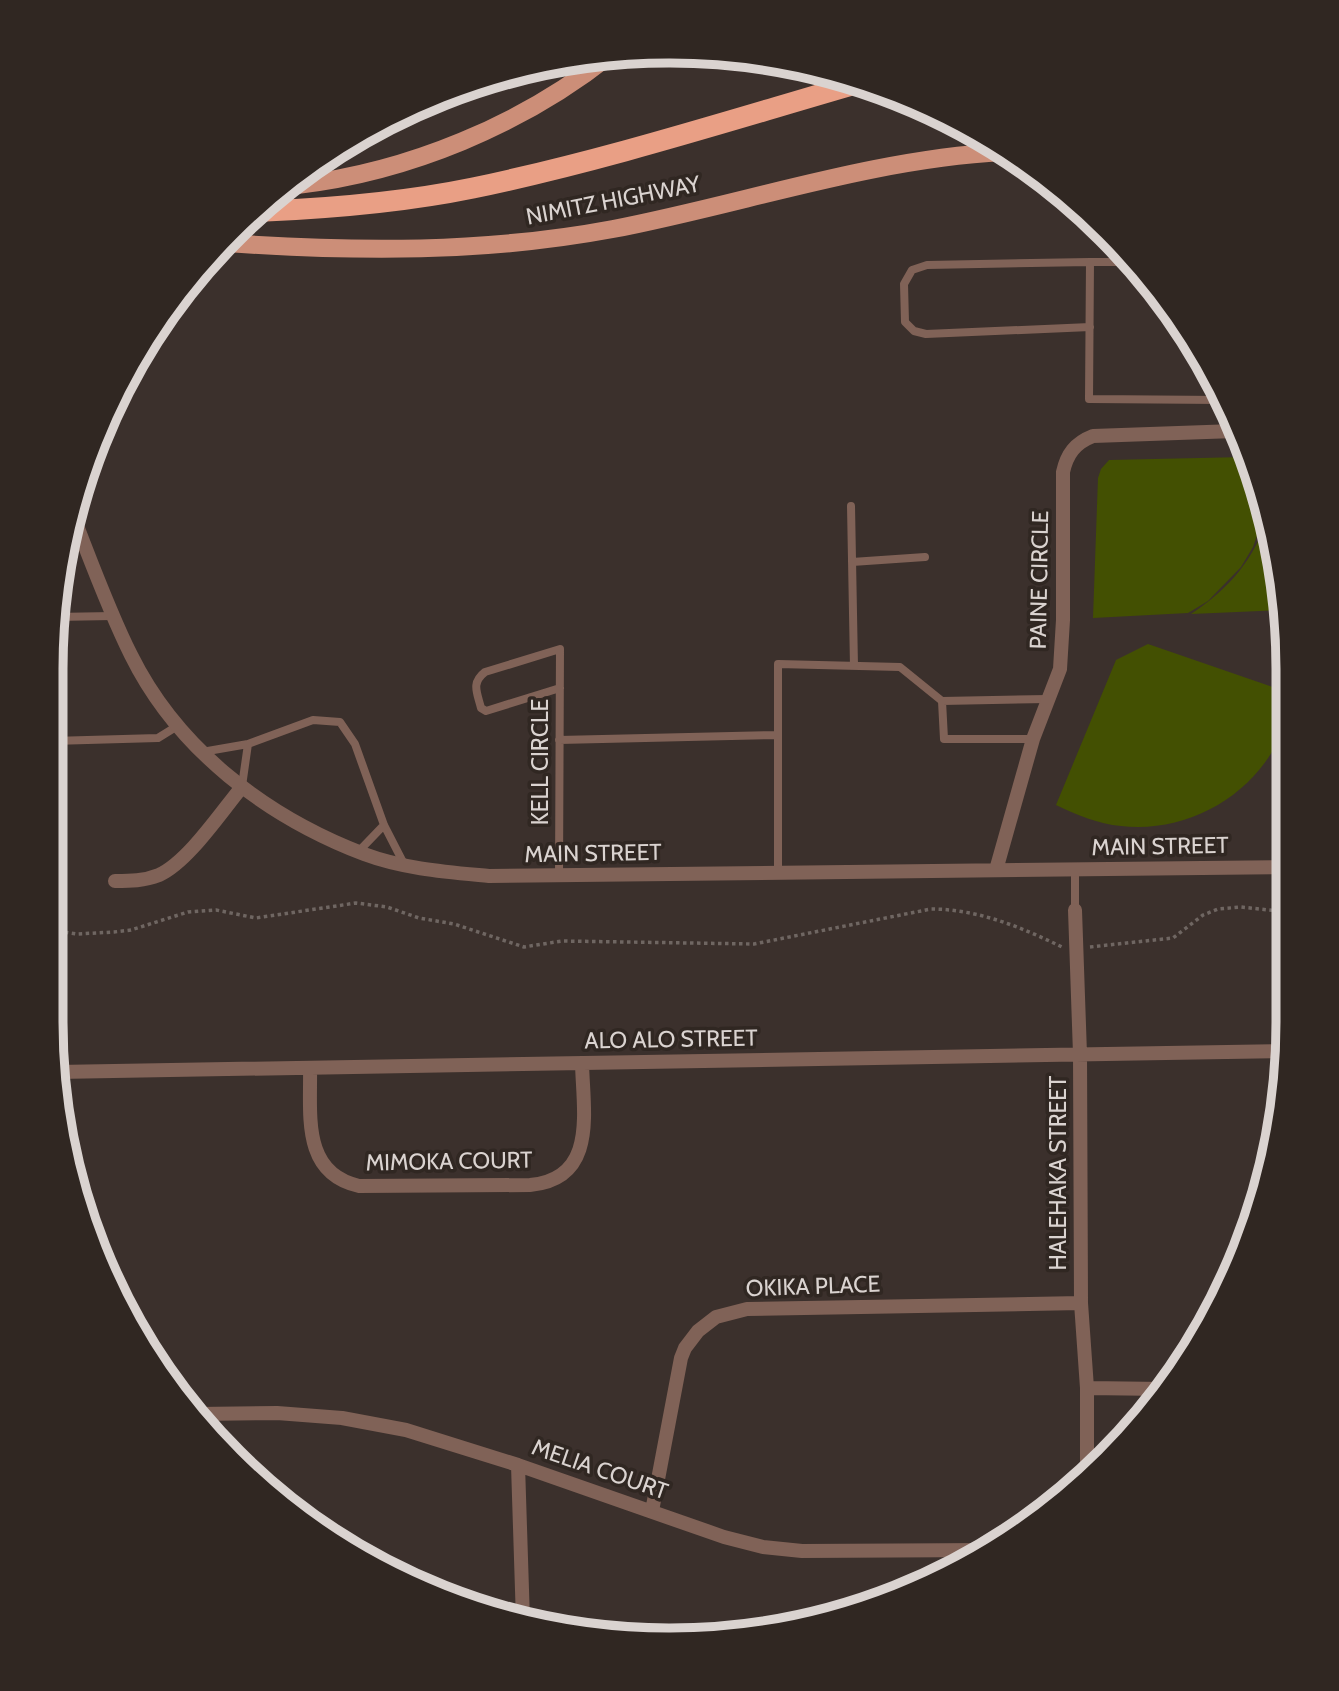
<svg xmlns="http://www.w3.org/2000/svg" width="1339" height="1691" font-family="Cabin,sans-serif">
	<rect width="100%" height="100%" fill="#3b302c"/>
	<!-- green -->
	<path fill="#435002" d="M1245,457L1267,508L1253,547L1241,567L1208,601L1188,613L1093,618L1098,478L1101,469L1109,460Z
		M1268,514L1284,610L1191,614C1229,589 1256,558 1268,514Z
		M1148,644L1287,692C1287,700 1288,710 1287,719C1286,730 1278,742 1272,752C1241,803 1180,833 1121,826C1098,824 1077,815 1056,805L1116,660Z
		M1287,724L1288,823H1278C1276,788 1279,758 1287,724Z"/>
	<g fill="none" stroke-linecap="round" stroke-linejoin="round">
		<!-- path -->
		<path stroke="#6f6662" stroke-width="3.5" stroke-dasharray="3.5 3.5" stroke-linecap="butt" d="M51,930L77,934L114,932L131,930L188,912L216,910L256,918L356,903L387,907L419,918L454,924L524,947L562,941L754,944L931,909C977,909 1021,927 1062,947
			M1090,947L1173,938L1203,915L1218,909L1241,907L1288,912"/>
		<!-- service -->
		<path stroke="#806257" stroke-width="8" d="M1135,262H1090L1089,399L1222,400
			M1090,327L926,334L914,331L905,322L904,284L912,270L927,265L1090,262
			M851,506L854,666
			M852,562L925,557
			M54,617L113,616
			M942,701L944,739H1033
			M559,740L778,735
			M52,741L158,738L179,725
			M202,752L248,744L313,720L340,722L355,744L384,825L404,864
			M242,786L248,744
			M359,851L384,825
			M1075,870V910
			M778,873V664L900,667L942,701L1048,699
			M559,876L560,649L485,672C471,683 477,692 481,708L486,711L560,688"/>
		<!-- minor -->
		<path stroke="#806257" stroke-width="14" d="M74,518C92,564 109,611 131,655C178,750 267,817 364,854C404,869 447,872 489,876L1288,867
			M996,870L1033,739L1060,669L1063,620V472C1067,454 1075,443 1093,436L1235,431
			M115,881C130,881 144,881 159,875C188,862 221,812 242,787
			M1075,910L1080,1054L1081,1303L1087,1388V1476
			M310,1068C311,1114 301,1173 359,1186L530,1185C598,1179 583,1111 582,1063
			M57,1072L1285,1051
			M1087,1388L1164,1389
			M198,1414L277,1413L342,1418L406,1430L518,1465L724,1537L763,1547L802,1551L989,1550
			M518,1465L523,1621
			M652,1511L681,1358L685,1348L698,1331L716,1317L747,1309L1081,1303"/>
		<!-- primary -->
		<path stroke="#cc8e78" stroke-width="18" d="M297,185C408,172 522,125 610,55
			M227,243C357,252 485,253 613,229C743,204 871,159 1003,152"/>
		<!-- motorway -->
		<path stroke="#e99f85" stroke-width="21" d="M266,211C335,208 405,202 473,188C603,161 731,120 859,83"/>
	</g>
	<g text-anchor="middle" dominant-baseline="central" stroke-width="7" stroke-linejoin="round" paint-order="stroke">
		<!-- street labels -->
		<g font-size="23" fill="#dad3d0" stroke="#302722">
			<text transform="translate(613 200) rotate(-11)">NIMITZ HIGHWAY</text>
			<text transform="translate(1039 580) rotate(-89)">PAINE CIRCLE</text>
			<text transform="translate(540 762) rotate(-90)">KELL CIRCLE</text>
			<text transform="translate(1160 846) rotate(-1)">MAIN STREET</text>
			<text transform="translate(593 853) rotate(-1)">MAIN STREET</text>
			<text transform="translate(671 1039) rotate(-1)">ALO ALO STREET</text>
			<text transform="translate(449 1161) rotate(-1)">MIMOKA COURT</text>
			<text transform="translate(1058 1173) rotate(-90)">HALEHAKA STREET</text>
			<text transform="translate(813 1286) rotate(-2)">OKIKA PLACE</text>
			<text transform="translate(600 1469) rotate(19)">MELIA COURT</text>
		</g>
	</g>
	<!-- crop -->
	<path d="M0 0H1339V1691H0ZM669 63H670A606 606 0 0 1 1276 669V1022A606 606 0 0 1 670 1628H669A606 606 0 0 1 63 1022V669A606 606 0 0 1 669 63Z" fill="#302722" fill-rule="evenodd"/>
	<path fill="none" stroke="#dad3d0" stroke-width="9" d="M669 63H670A606 606 0 0 1 1276 669V1022A606 606 0 0 1 670 1628H669A606 606 0 0 1 63 1022V669A606 606 0 0 1 669 63Z"/>
</svg>
